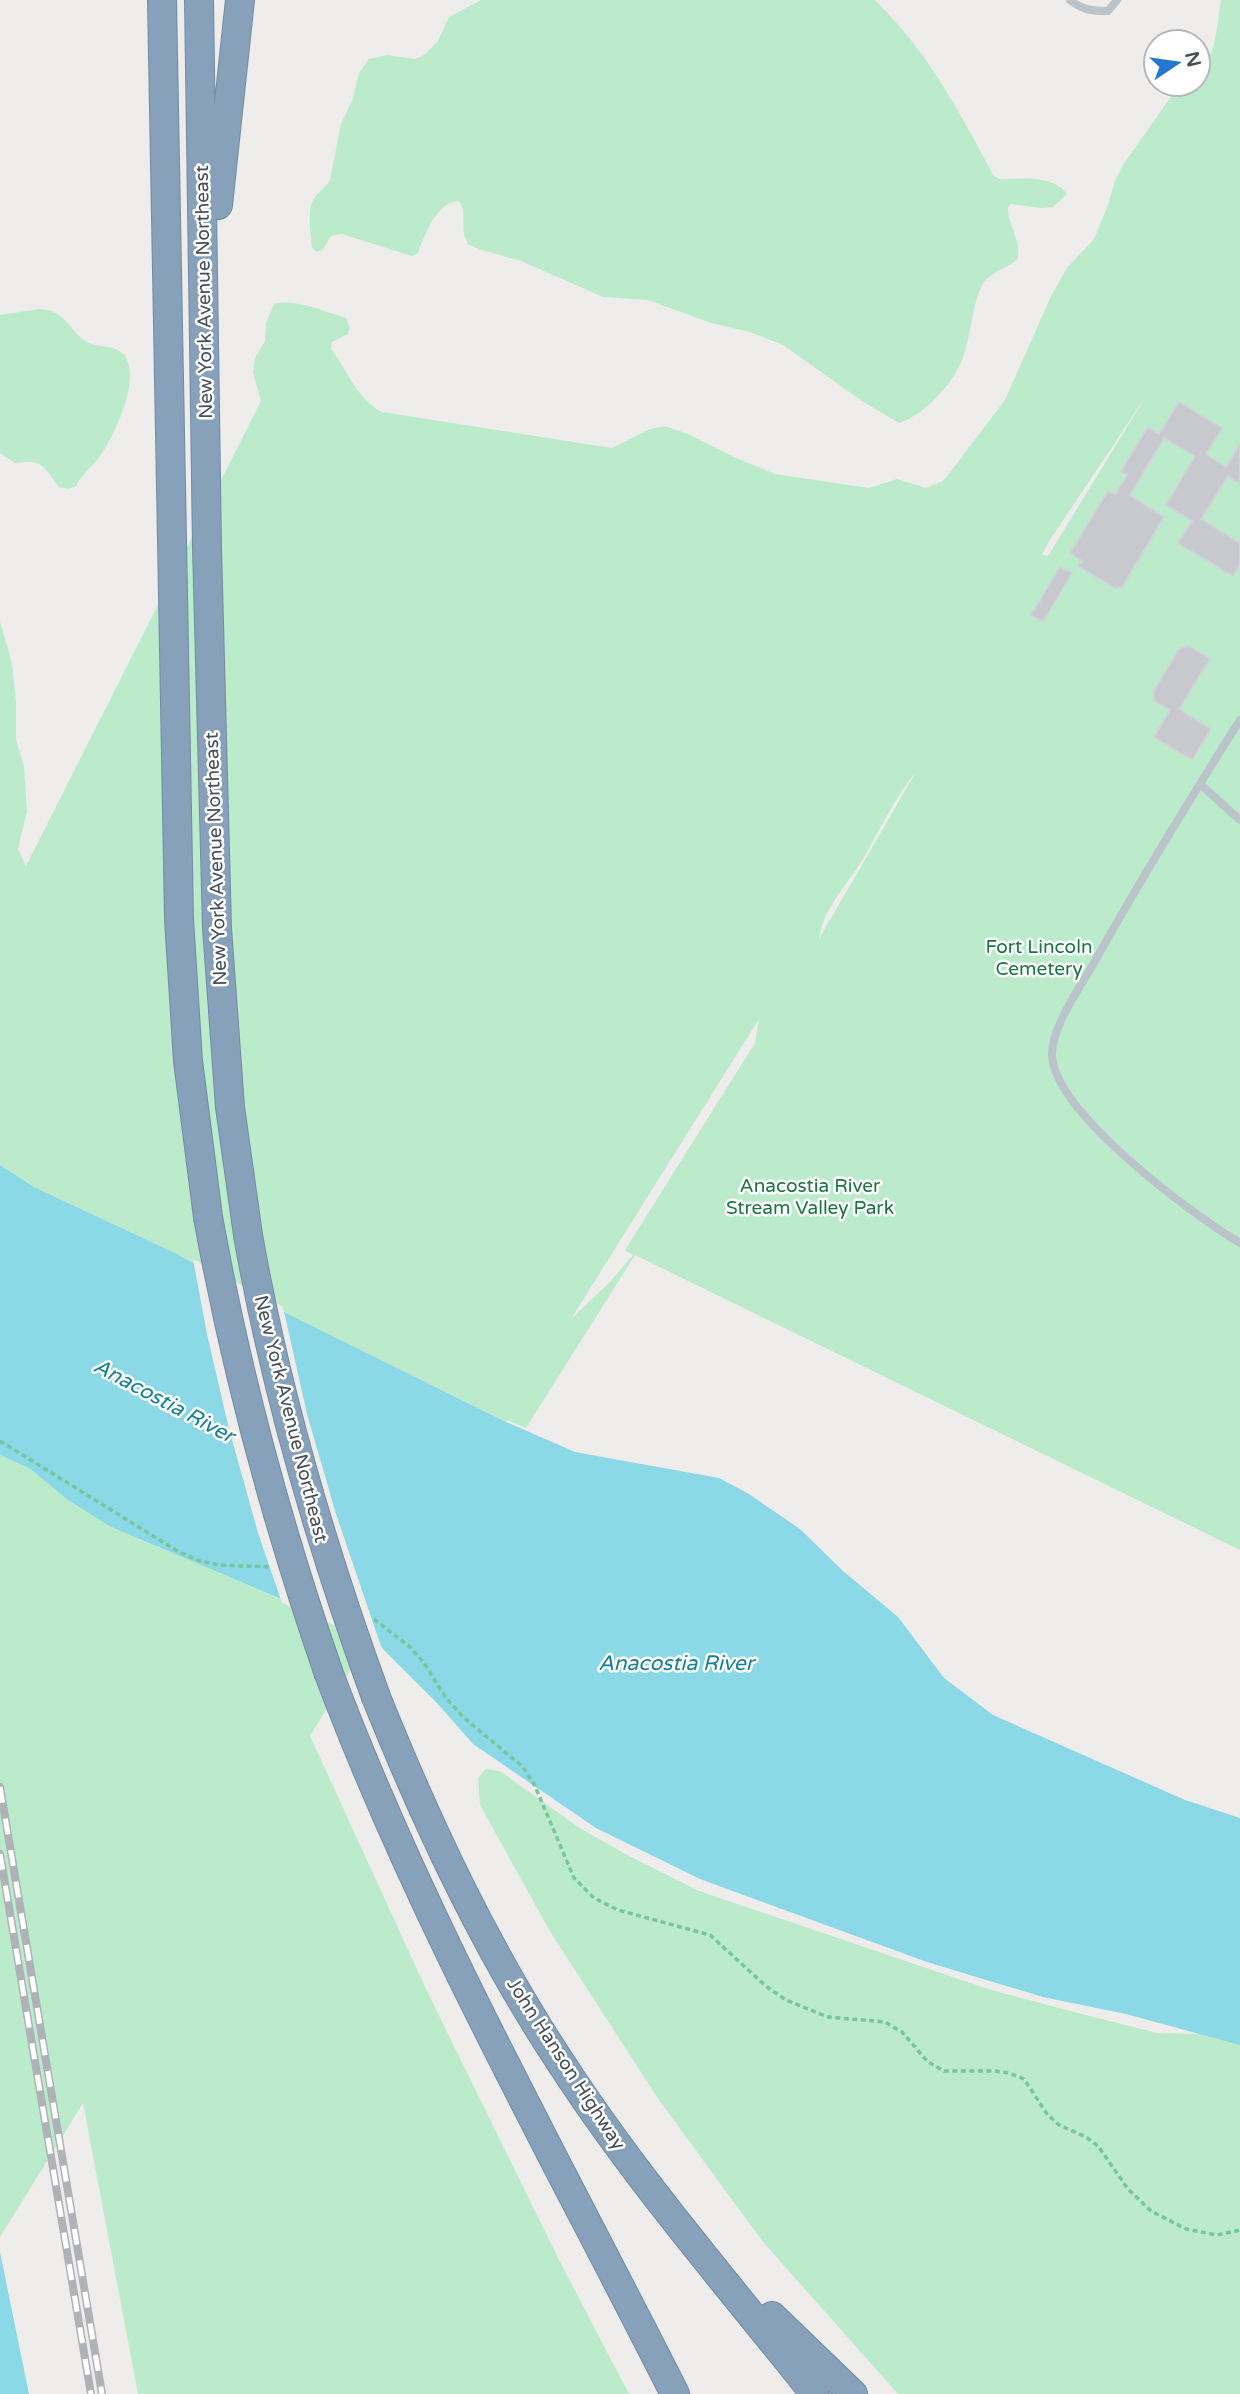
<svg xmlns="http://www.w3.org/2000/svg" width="1240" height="2394" font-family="'Varela Round',sans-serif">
	<rect width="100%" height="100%" fill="#efecec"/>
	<!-- green -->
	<path fill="#bcebcc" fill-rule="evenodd" d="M481,0H875C887,13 900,26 911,40C944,82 968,128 993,175L999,179C1020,179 1053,174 1067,194L1053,207L1041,208L1011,204L1008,207C1007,224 1021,239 1018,258C1008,270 988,271 981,287C971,310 971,337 962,360C952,385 924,415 899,423L862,401L783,345L750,332L711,323L648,300L603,297L521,261L478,249L468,244L464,235L463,209L459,201C436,202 425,234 418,253L412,256L342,234L331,236L323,249L317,252L312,248C311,234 306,208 315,197C320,190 326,188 330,180L341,124L352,101L359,73L369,59L387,55L415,59L424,55L438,41L449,17Z
		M1221,0H1240V1550L635,1255L526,1428L507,1420L506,1422L274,1307L175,1253L34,1187L0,1165V621L12,664L16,701V740L24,766L27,811L18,849L26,866L261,401L253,373L255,358L265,341L266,323L274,304C295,298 325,312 346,318L350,328L348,334L332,342L331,349C348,371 356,398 382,412L612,448L650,429L665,426L688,434L738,459L775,474L869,488L897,479L926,488L943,481L949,474L1005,400L1051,296L1067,268L1094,239L1108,205L1115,181L1123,165L1177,88L1182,84H1198V72C1217,57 1217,23 1221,0ZM1146,396L1048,556L1042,555L1048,543ZM914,774V775L819,939C823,907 851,881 866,854C881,827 895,798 914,774ZM759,1019L755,1043L625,1250L633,1255L609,1283L571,1319Z
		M40,309C68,311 68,331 87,342C98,348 112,344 122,353C144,373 115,434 102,453C94,467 83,471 76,486L68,489L59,487C43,466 43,459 15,463L0,453V315Z
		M0,1455L29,1468L68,1500L109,1526L371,1637L310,1736L426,1989L559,2260L629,2394H138L83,2103L0,2237Z
		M486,1769L500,1771L578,1827L631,1857L699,1891L991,1990L1082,2014L1157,2033L1240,2035V2394H898L763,2242L659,2100L551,1933L480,1805L478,1778Z"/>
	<!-- water -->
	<path fill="#8bd8e6" d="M0,1165L34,1187L175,1253L274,1307L506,1422L575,1452L719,1478L749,1494L800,1529L843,1571L898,1617L944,1678L993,1715L1185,1800L1240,1818V2045L1126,2014L1043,1997L927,1962L700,1879L596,1828L473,1744L437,1703L371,1637L109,1526L68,1500L29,1468L0,1455Z
		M0,2252L29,2394H0Z"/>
	<!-- pier -->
	<path fill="#efecec" d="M193,1259L283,1307L307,1414L336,1514L384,1655L369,1640L282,1603L258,1533L229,1429L207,1334Z"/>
	<!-- building -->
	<path fill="#c7c9cf" stroke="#d0d3d8" stroke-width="2" d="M1179,402L1222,428L1206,454L1226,467L1240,444V484L1228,476L1201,519L1240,543V565L1233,576L1178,543L1192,521L1166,505L1195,456L1164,438L1130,495L1164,517L1122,587L1115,588L1078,566L1082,561L1070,553L1108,491L1115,494L1127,475L1121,471L1148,427L1159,434Z
		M1060,567L1072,573L1043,622L1031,615Z
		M1189,646L1210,659L1179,709L1211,729L1192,760L1154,737L1170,710L1155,701L1153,692L1180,648Z"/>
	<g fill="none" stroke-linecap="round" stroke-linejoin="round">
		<!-- motorway casing -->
		<g stroke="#728ca5" stroke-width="30">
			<path id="motorway" d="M162,0L179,919L188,1061L208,1217
				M199,0L207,547L217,928L230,1107L248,1235
				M218,205L240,0
				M329,1674C423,1924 555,2156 675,2394
				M376,1697C428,1826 486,1950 563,2066C638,2181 729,2286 815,2394
				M772,2316L853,2394"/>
		</g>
		<!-- path -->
		<path stroke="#76c79b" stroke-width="3.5" stroke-dasharray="5 3.5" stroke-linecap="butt" d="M0,1441L179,1552L200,1561L218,1565L272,1567
			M374,1619L410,1647L424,1663L446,1698L463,1717L523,1767L535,1786L574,1878L594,1898L618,1910L710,1935L767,1987L786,2000L828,2017L885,2022L902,2032L928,2062L944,2071H995L1009,2073L1024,2079L1047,2114L1059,2125L1086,2137L1098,2146L1128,2189L1151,2211L1186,2229L1217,2235L1240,2230"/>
		<!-- service -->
		<path stroke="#bbc4cb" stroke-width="8" d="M1070,0C1082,10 1092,11 1108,11L1117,0
			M1240,720C1190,799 1141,879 1095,961C1081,986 1051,1027 1052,1056C1056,1114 1192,1214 1240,1243
			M1200,784L1240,820"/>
		<!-- motorway -->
		<use href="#motorway" stroke="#86a1b9" stroke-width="28"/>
		<!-- rail casing -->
		<g stroke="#afb2b6" stroke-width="8">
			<path id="rail" d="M0,1787L102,2394
				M0,1854L91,2394"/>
		</g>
		<!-- rail -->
		<use href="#rail" stroke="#fff" stroke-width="5" stroke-dasharray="16" stroke-linecap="butt"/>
		<!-- motorway-bridge casing -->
		<g stroke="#728ca5" stroke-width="30" stroke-linecap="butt">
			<path id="motorway-bridge" d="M208,1217C236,1373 277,1524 329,1674
				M248,1235C276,1394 321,1546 376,1697"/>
		</g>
		<!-- motorway-bridge -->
		<use href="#motorway-bridge" stroke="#86a1b9" stroke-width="28"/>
	</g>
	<g text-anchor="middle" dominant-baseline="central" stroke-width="5" stroke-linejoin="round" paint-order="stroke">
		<!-- street labels -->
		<g font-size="19" fill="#465058" stroke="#fff">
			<text transform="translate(204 292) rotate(-91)">New York Avenue Northeast</text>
			<text transform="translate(216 859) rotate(-92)">New York Avenue Northeast</text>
			<text transform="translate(291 1419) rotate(76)">New York Avenue Northeast</text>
			<text transform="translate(566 2064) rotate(57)">John Hanson Highway</text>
		</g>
		<!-- park labels -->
		<g font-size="19" fill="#1b7543" stroke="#fff">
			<text x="1039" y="947">Fort Lincoln<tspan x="1039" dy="22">Cemetery</tspan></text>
			<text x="810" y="1186">Anacostia River<tspan x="810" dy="22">Stream Valley Park</tspan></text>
		</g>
		<!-- water labels -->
		<g font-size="21" font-style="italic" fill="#148196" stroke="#fff">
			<text transform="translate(164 1401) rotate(28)">Anacostia River</text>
			<text x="676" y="1663">Anacostia River</text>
		</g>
	</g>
	<!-- north arrow -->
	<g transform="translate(1177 63) rotate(77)"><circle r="33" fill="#ffffff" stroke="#b5b9bc" stroke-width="2"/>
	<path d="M0-5L12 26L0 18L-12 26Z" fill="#2378d2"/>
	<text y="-10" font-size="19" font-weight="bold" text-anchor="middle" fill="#465058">N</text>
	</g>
</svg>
